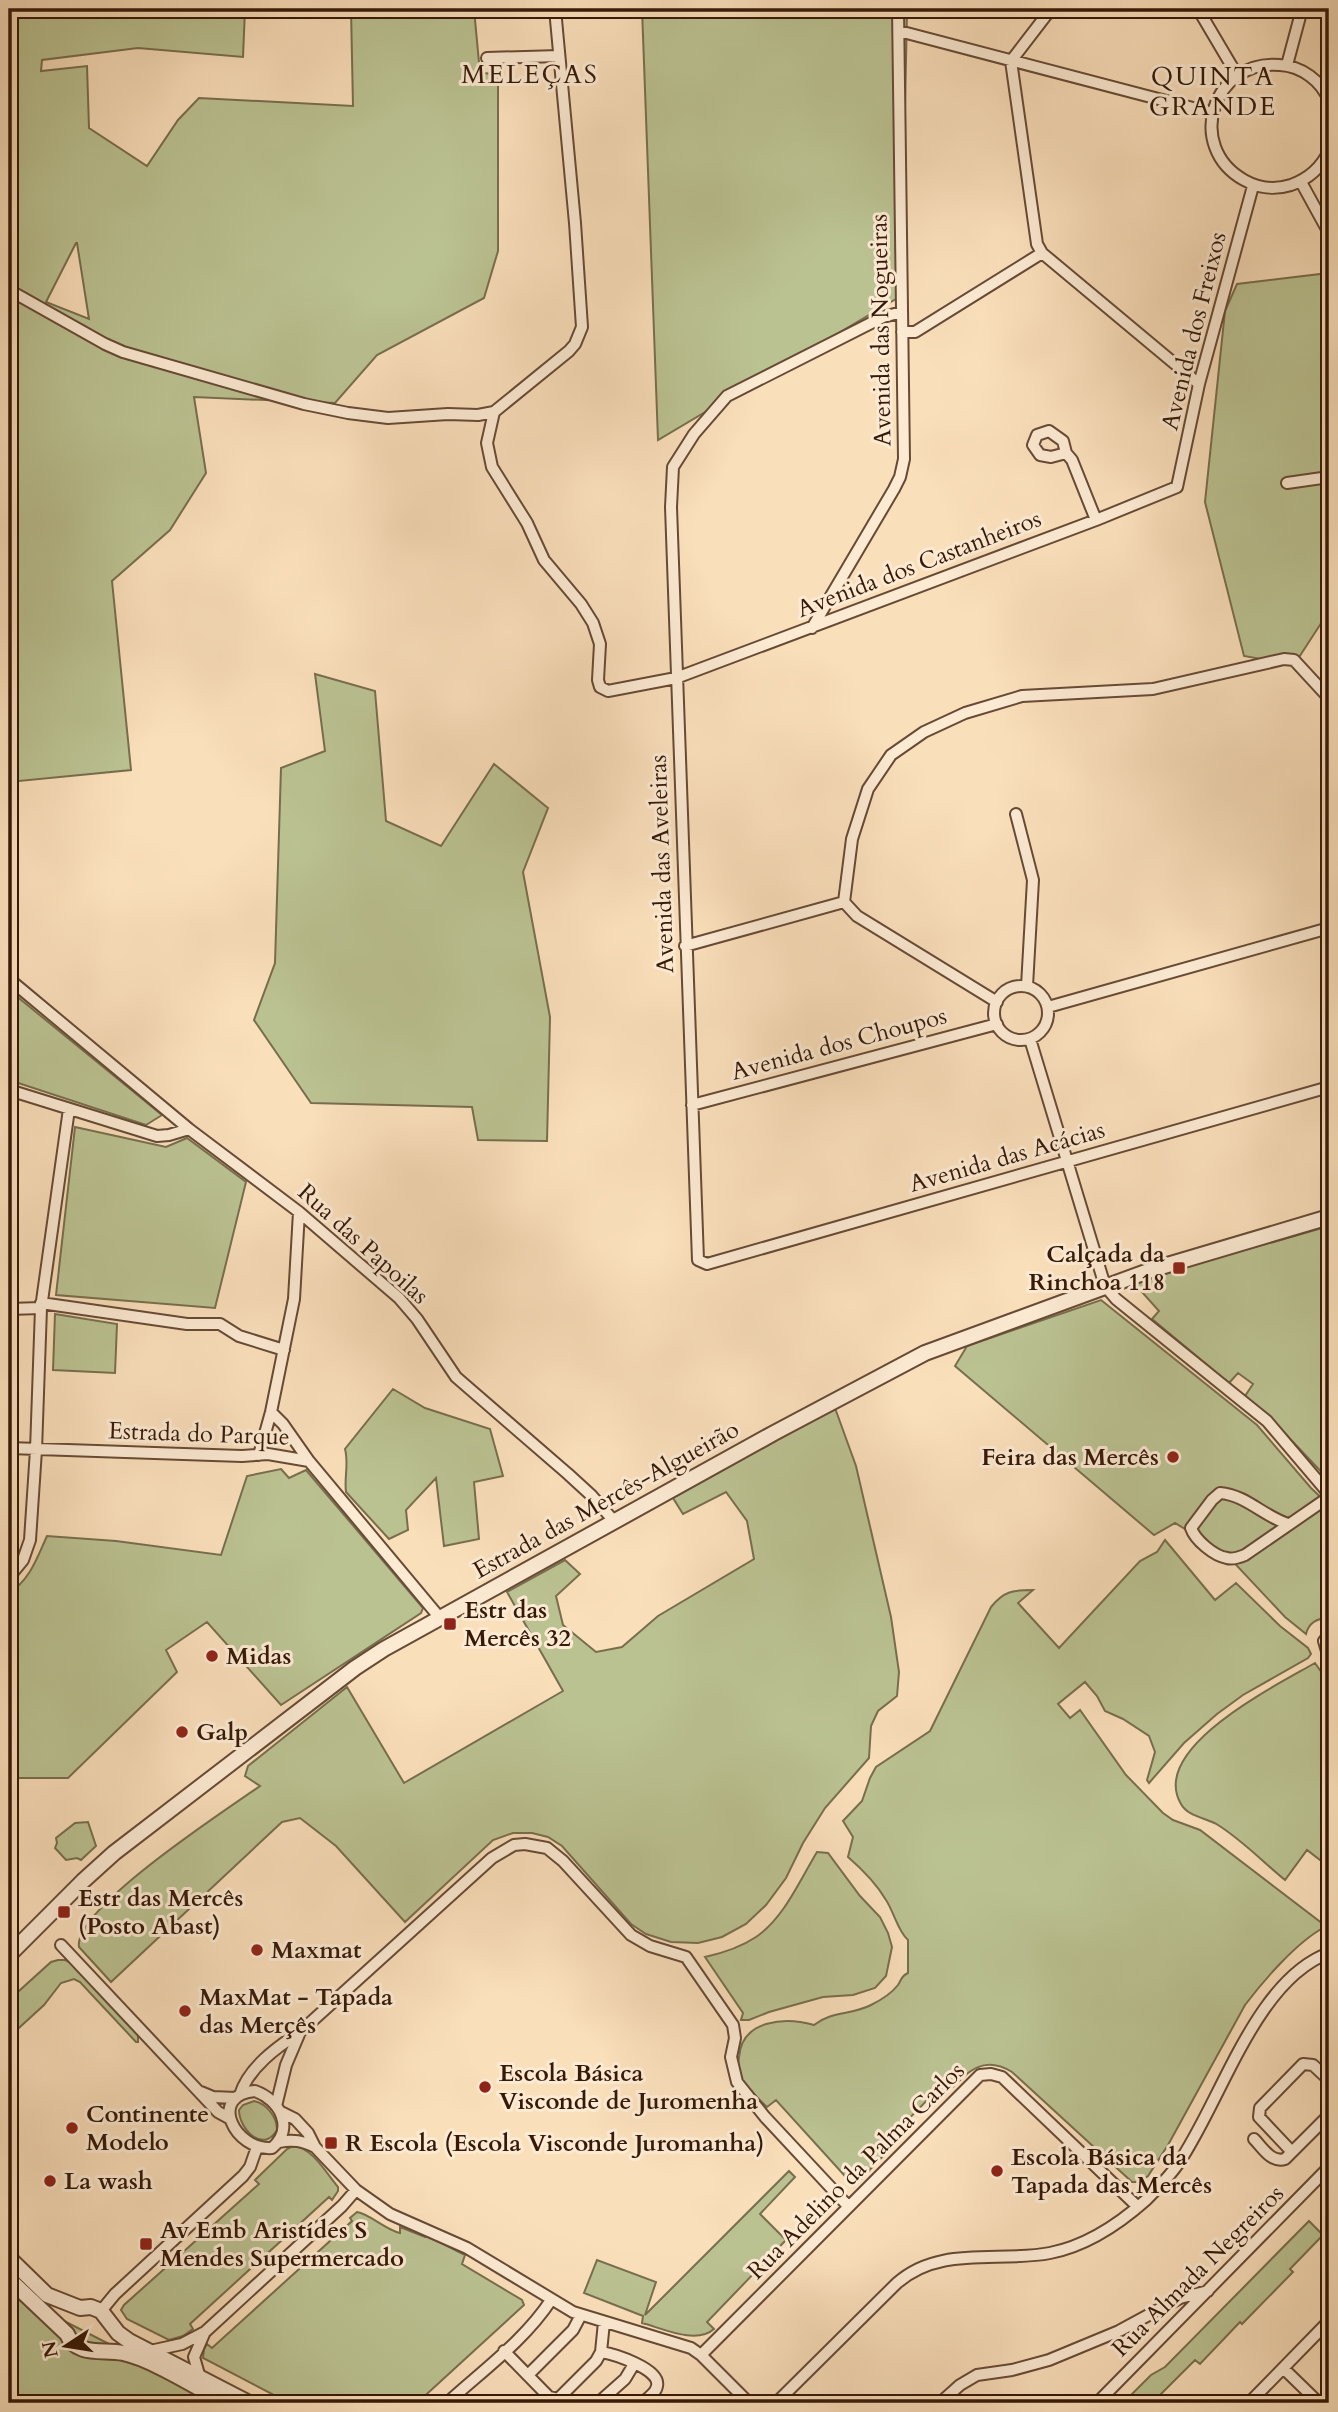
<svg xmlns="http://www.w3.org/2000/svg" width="1338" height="2412" font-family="Cardo,serif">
	<rect width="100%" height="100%" fill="#fadfbb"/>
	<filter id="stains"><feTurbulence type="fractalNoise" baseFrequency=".00286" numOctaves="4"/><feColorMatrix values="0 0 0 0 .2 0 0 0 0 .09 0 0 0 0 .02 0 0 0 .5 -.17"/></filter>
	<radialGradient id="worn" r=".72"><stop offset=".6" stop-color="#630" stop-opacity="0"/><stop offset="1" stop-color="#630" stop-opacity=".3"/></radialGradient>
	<!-- green -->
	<path fill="#bbc292" stroke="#786e4d" stroke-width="2" fill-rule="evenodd" d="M9,9H245L243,57L138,48L42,60L41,71L87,66L89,128L147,166L178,120L199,98L353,106L351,9H474L480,73L498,74V251L484,298L377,355L335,403L194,397L206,473L170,530L112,581L131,770L9,782ZM76,243H77L89,319L46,302Z
		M642,9H880L907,13L901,296L658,440Z
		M1329,273V611L1294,665L1244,656L1205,502L1225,311L1237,284Z
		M315,674L375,691L386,821L441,846L494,764L548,808L523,872L550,1017L547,1141L478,1140L472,1107L311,1103L254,1020L275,963L281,768L325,751Z
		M9,990L162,1115L146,1125L9,1080Z
		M75,1127L166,1147L187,1138L246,1182L215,1308L56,1295Z
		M1329,1226V1478L1328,1479L1277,1425L1245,1396L1253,1384L1238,1373L1229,1383L1152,1319L1159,1311L1133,1282Z
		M1101,1300L1257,1425L1311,1488L1329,1505V1618C1318,1618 1309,1622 1306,1634L1285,1617L1225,1553L1175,1523L1154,1535L955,1366L967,1346Z
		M55,1314L117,1324L115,1373L53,1370Z
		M393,1389L425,1408L490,1429L503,1476L474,1482L479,1539L444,1546L436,1478L406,1510L408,1530L389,1539L346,1492C344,1477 349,1464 345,1449Z
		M835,1408L856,1466L891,1617L899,1672L897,1696L878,1711L871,1726L869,1758L825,1808L803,1843L786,1878L766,1905L746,1924L722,1937L698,1943L671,1942L646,1934L631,1924L562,1846L548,1837L532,1833H513L493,1840L405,1922L336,1846L300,1818L282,1822L111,1982L79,1947C73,1909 226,1810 260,1786L245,1776L248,1766L347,1687L404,1783L563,1691L507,1592L565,1560L580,1574L556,1596L563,1625L596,1652L622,1647L658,1616L754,1559L747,1521L726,1492L683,1514L673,1498Z
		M281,1469L289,1478L306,1470L423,1608L421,1613L281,1705L207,1622L166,1650L177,1672L68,1778H9V1593C30,1580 37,1558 47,1536L116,1541L221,1555L247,1476Z
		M1165,1540L1215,1600L1236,1583L1280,1626L1308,1648L1311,1654L1308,1658L1243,1695L1217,1714L1184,1743L1149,1783L1147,1780L1155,1752L1149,1736L1123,1719L1105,1711L1097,1696L1085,1682L1058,1704L1070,1718L1080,1710L1126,1775L1163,1813L1173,1820L1200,1830L1323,1924V1928C1296,1943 1264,1980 1245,2005L1168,2145L1148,2176L1139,2182H1132L1012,2072C981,2053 965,2075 945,2095L938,2089L887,2141L892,2147L854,2186L776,2100L767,2107C759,2099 747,2089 741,2078C738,2072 738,2063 739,2057C742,2019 786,2017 814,2025C831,2011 852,2015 871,2005C881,2000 891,1994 898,1985C902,1979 901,1976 908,1973V1940C898,1932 894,1912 886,1900C876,1883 863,1870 848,1857L853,1837L843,1821L862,1801L870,1778L876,1767L930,1731L991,1607C1004,1591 1013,1590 1033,1590L1018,1603L1059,1648L1140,1561L1157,1552Z
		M1315,1663L1329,1683V1844L1321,1856L1329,1862V1867L1307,1850L1285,1880C1263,1862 1242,1840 1218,1825C1207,1818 1188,1817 1181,1804C1148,1748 1279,1684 1315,1663Z
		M88,1822L96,1846L81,1860L77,1858L66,1860L55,1848L57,1843L56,1838L75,1823Z
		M817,1852L828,1853L860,1896L880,1917L888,1933L892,1947L886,1976L875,1988L853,1995L823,1997L769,2012L749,2020H741L743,2013L705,1957C723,1953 741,1947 756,1937C784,1918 800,1880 817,1852Z
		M58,1960H65L72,1963L138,2035V2042H136L80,1982L74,1979L61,1983L44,2005L9,2037V2000L51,1962Z
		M254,2101C267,2104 277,2117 277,2130C263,2154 239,2129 239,2110L243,2105Z
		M293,2146C311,2146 327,2174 338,2187V2191L332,2200L329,2197L190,2324L193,2329L183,2336L169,2340L127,2319L121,2310L124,2305L259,2184L255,2180L287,2149Z
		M789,2171L795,2177L760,2214L786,2240L707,2322L714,2329C696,2345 662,2328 642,2323L643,2316L584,2293L597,2260L656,2282L645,2315Z
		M357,2212C370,2214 384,2229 400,2233V2227L425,2237L428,2236L465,2255L462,2264L522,2300L524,2305L417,2403H289L203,2358L204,2349L207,2344L212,2348L352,2221L350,2218Z
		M1309,2221L1323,2235L1290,2269L1293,2272L1242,2324L1240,2322L1200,2364L1195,2360L1152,2403H1123L1151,2375L1165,2367Z
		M9,2286L29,2303L224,2403H9Z"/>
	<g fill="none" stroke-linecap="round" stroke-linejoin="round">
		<!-- minor casing -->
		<g stroke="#674a35" stroke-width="14">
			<path id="minor" d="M555,9L575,223L582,327L575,344L569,351L494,412L487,443L492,467L527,523L544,560L581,604L593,623L600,644L598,680L600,687L608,691L676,678L1096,520L1177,487L1199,384L1253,186
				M1051,9L1011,61L1037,244L1042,253L1199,384
				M1198,9L1237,75
				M899,31L1212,113
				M487,58L559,56
				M1287,65L1302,9
				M1329,101C1322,81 1301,66 1280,65C1212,59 1185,147 1244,180C1258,188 1275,190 1291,185C1308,179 1321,168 1329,151
				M1301,182L1329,233
				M9,290L105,344L123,352L304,404L348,413L388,418L448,414L478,415L494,412
				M902,312L883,317L727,396L694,434L673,467L671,507L698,1260L707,1264L1329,1087
				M902,332H915L1042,253
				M1066,453L1051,457L1040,455L1033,445L1037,435L1049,431L1063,441L1066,453L1072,460L1096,520
				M1287,483L1329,477
				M812,628L894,489L900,477L904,459L898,9
				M1016,814L1033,880L1027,986
				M844,902L852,839L868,789L891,755L924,732L965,713L1022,696L1153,689L1284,659L1294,660L1329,698
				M844,902L857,916L997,1002
				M685,946L844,902
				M9,979L189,1129L299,1212L399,1298L417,1319L456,1377L568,1474L592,1496L614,1521
				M994 1013a27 27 0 1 1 54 0a27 27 0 1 1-54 0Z
				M1048,1007L1329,928
				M1030,1039L1105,1286L1116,1299L1267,1421L1329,1494
				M9,1090L157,1136L169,1135L189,1129
				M692,1105L997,1024
				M41,1303L187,1324H220L239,1336L284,1350
				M9,1309L41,1308
				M271,1412L283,1424L309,1461
				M9,1448L242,1456L268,1454L309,1461L440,1618
				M259,1455L271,1412L294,1299L299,1212
				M1288,1524C1263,1516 1246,1495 1220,1493L1212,1500L1191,1528C1195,1540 1214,1556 1227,1558C1233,1560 1240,1557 1245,1555L1329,1497
				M9,1577L23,1560L30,1540L36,1450L41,1308L69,1109
				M1329,1635L1324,1641L1329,1658
				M61,1945L218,2112L229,2118
				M255,2091C280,2100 295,2128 272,2148C235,2151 207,2095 255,2091Z
				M201,2092L213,2097L236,2098
				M240,2095C248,2068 277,2047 300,2032L492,1858L514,1845L525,1844L547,1848L563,1861L631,1935L650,1946L686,1957L733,2025L735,2038L731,2057L737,2082L765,2117L848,2206
				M276,2106L286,2065L300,2032
				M281,2112L295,2119L308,2133L315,2147L356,2190L390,2214L467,2248L573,2312L691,2348L701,2355L749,2403
				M1254,2139C1263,2148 1271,2163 1285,2159L1329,2115
				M279,2142C293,2139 303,2141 315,2147
				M1292,2152L1259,2117L1260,2108L1303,2064L1313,2065L1329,2080
				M101,2311L115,2294L243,2176L250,2167L257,2147
				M150,2351L182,2344L205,2332L342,2206L356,2190
				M504,2351L549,2397L558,2399L596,2361L601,2352L604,2322
				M601,2352C614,2354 661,2369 657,2386C656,2393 647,2399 642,2403
				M701,2355L980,2075L991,2074L1002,2077L1138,2207
				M1283,2368L1319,2403
				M528,2375L573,2330L581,2315
				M200,2378L194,2357L204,2334
				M447,2403C482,2371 525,2340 551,2300
				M598,2403L625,2379L634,2364
				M776,2403L897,2283C940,2245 998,2263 1050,2253C1086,2246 1119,2224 1146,2200C1157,2189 1169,2177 1178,2164C1221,2102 1255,1980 1329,1953
				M940,2403L960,2385L977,2375L1012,2370L1049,2360L1119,2331L1180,2298L1208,2291
				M1097,2403L1329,2167
				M1249,2403L1329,2321"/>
		</g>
		<!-- tertiary casing -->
		<g stroke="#674a35" stroke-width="18">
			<path id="tertiary" d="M9,1955L83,1881L114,1853L355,1668L384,1649L774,1433L925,1353L1154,1269L1329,1217
				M9,2258L47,2295L80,2308L91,2307L101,2311L118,2333L129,2341L249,2403
				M9,2279L67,2334C76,2357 103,2349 123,2353C152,2359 199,2389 226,2403"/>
		</g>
		<!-- minor -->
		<use href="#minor" stroke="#fcead3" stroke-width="10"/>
		<!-- tertiary -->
		<use href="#tertiary" stroke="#fcead3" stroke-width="14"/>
	</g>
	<!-- markers -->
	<g fill="#8f2418" stroke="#fcead3" stroke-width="2.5">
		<rect x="1172" y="1261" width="14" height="14" rx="3.5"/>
		<circle cx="1173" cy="1457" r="7"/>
		<rect x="443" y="1617" width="14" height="14" rx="3.5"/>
		<circle cx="212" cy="1656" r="7"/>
		<circle cx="182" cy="1732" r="7"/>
		<rect x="57" y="1905" width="14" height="14" rx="3.5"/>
		<circle cx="257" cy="1950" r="7"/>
		<circle cx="185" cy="2011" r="7"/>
		<circle cx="485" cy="2087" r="7"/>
		<circle cx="72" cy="2128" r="7"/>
		<rect x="324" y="2136" width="14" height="14" rx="3.5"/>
		<circle cx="997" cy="2171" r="7"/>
		<circle cx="50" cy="2181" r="7"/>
		<rect x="139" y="2237" width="14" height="14" rx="3.5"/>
	</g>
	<g text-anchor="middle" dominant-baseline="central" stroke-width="6" stroke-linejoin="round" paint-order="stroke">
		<!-- street labels -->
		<g font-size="24" fill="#361908" stroke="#fcead3">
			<text transform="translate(881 330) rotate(-91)">Avenida das Nogueiras</text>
			<text transform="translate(1194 331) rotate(-76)">Avenida dos Freixos</text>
			<text transform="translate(919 564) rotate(-21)">Avenida dos Castanheiros</text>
			<text transform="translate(662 864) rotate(-92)">Avenida das Aveleiras</text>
			<text transform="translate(839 1044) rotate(-15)">Avenida dos Choupos</text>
			<text transform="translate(1007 1157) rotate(-16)">Avenida das Acácias</text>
			<text transform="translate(363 1244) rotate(42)">Rua das Papoilas</text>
			<text transform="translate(199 1434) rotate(2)">Estrada do Parque</text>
			<text transform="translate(606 1500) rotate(-29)">Estrada das Mercês-Algueirão</text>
			<text transform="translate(856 2171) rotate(-45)">Rua Adelino da Palma Carlos</text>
			<text transform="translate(1198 2271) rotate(-45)">Rua Almada Negreiros</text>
		</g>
		<!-- poi labels -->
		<g font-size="24" font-weight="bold" fill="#361908" stroke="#fcead3" text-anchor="start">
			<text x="1165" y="1254" text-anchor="end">Calçada da<tspan x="1165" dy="28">Rinchoa 118</tspan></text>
			<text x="1159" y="1457" text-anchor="end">Feira das Mercês</text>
			<text x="464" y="1610">Estr das<tspan x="464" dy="28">Mercês 32</tspan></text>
			<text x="226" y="1656">Midas</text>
			<text x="196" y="1732">Galp</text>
			<text x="78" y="1898">Estr das Mercês<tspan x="78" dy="28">(Posto Abast)</tspan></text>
			<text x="271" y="1950">Maxmat</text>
			<text x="199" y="1997">MaxMat - Tapada<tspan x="199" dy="28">das Merçês</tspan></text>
			<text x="499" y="2073">Escola Básica<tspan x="499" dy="28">Visconde de Juromenha</tspan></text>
			<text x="86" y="2114">Continente<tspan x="86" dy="28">Modelo</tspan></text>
			<text x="345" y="2143">R Escola (Escola Visconde Juromanha)</text>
			<text x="1011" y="2157">Escola Básica da<tspan x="1011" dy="28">Tapada das Mercês</tspan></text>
			<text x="64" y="2181">La wash</text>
			<text x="160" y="2230">Av Emb Aristídes S<tspan x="160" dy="28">Mendes Supermercado</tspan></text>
		</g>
		<!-- neighbourhood labels -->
		<g font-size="26" letter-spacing="2" fill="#361908" stroke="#fcead3">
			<text x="530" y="74">MELEÇAS</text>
			<text x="1213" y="76">QUINTA<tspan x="1213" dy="30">GRANDE</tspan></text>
		</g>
	</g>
	<!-- margin -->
	<rect width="1338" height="2412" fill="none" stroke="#fadfbb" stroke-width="35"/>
	<rect x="10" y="10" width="1317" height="2391" fill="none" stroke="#361908" stroke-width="3.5"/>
	<rect x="18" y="18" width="1303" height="2377" fill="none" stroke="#361908" stroke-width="2"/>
	<!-- north arrow -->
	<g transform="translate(66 2346) rotate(258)" stroke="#fcead3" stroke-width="5" paint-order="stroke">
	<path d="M0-5L12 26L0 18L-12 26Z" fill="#361908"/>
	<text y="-10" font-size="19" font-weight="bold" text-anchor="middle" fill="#361908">N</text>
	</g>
	<rect width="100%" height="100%" filter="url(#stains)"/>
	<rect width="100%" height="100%" fill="url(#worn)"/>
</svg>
